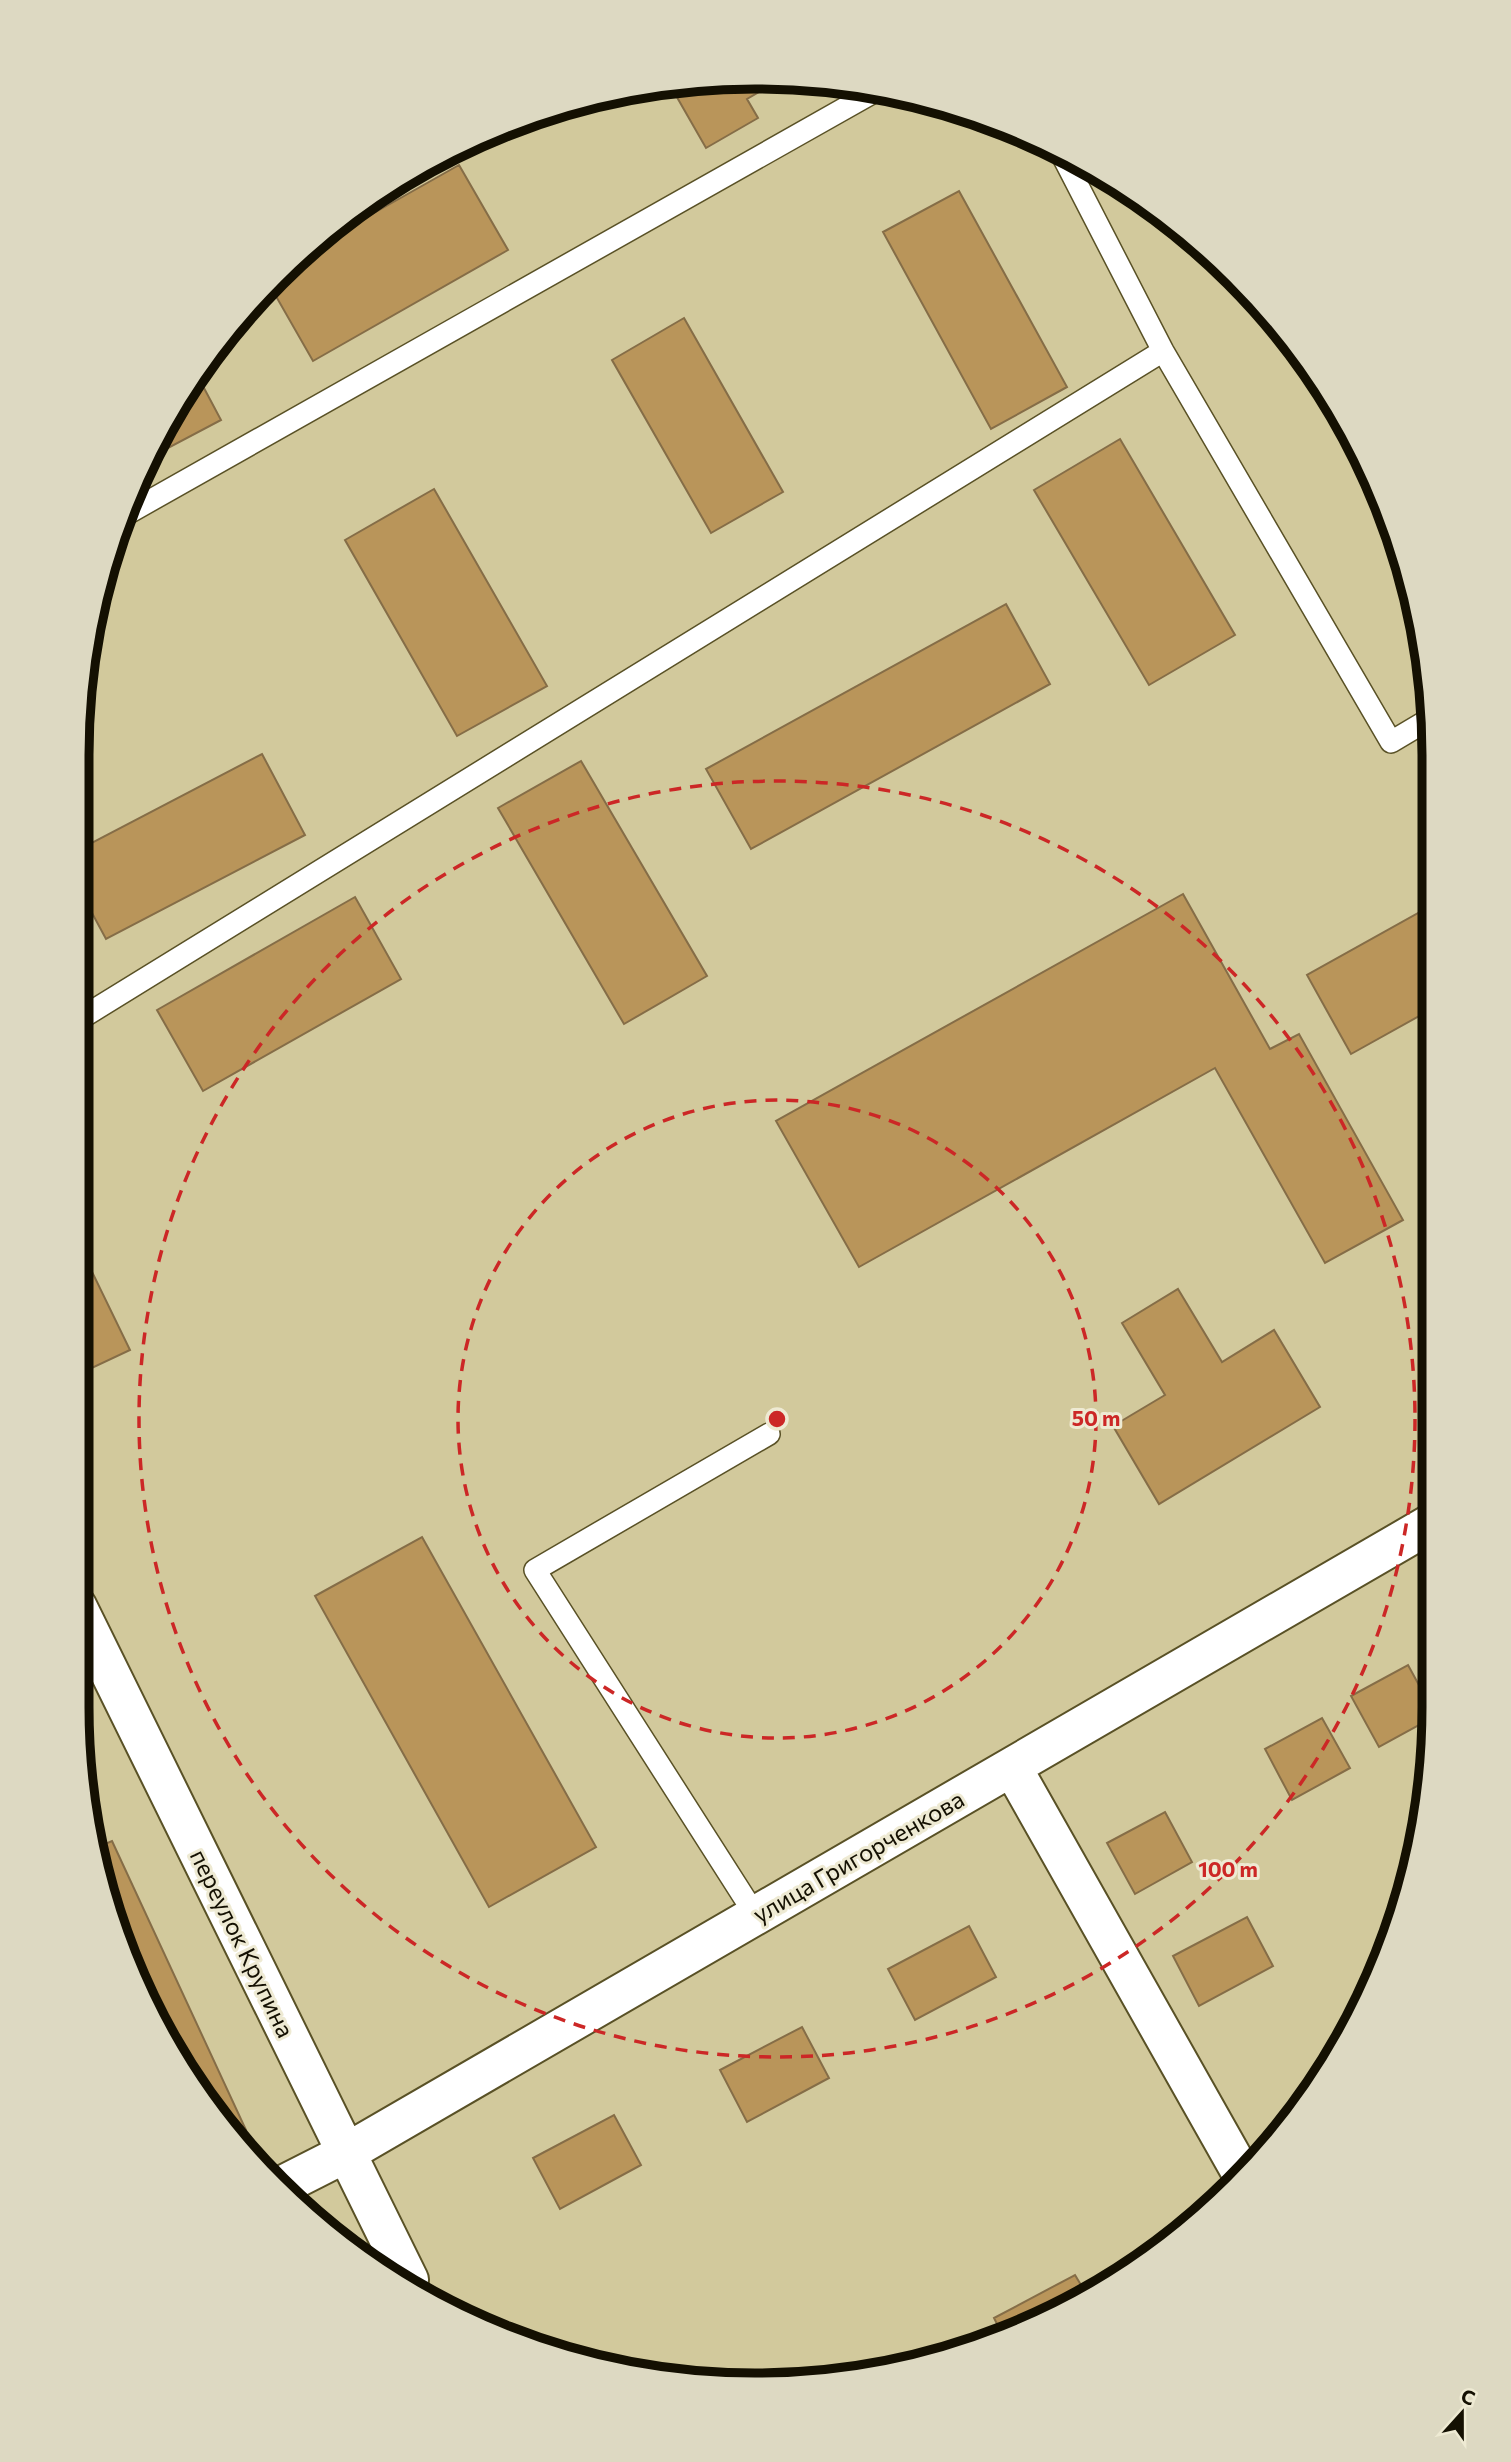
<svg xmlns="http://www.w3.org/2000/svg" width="1511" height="2462" font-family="Commissioner,sans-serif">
	<rect width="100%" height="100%" fill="#d2c99c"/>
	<!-- building -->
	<path fill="#b9955a" stroke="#856d47" stroke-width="2" d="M756,77L781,79L747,99L758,118L706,148L670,85Z
		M459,165L508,250L313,361L269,284L303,253Z
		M959,191L1067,387L991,429L883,232Z
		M684,318L783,492L711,533L612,360Z
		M196,373L221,420L153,456L192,378Z
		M1120,439L1235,635L1149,685L1034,490Z
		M434,489L547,686L457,736L345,540Z
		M1006,604L1050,684L751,849L706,769Z
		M262,754L305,835L106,939L78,887V850Z
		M581,761L707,976L624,1024L498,808Z
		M1183,894L1270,1049L1299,1034L1403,1220L1325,1263L1215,1068L859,1267L776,1121Z
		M355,897L401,979L203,1091L157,1010Z
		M1429,907L1430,1010L1351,1054L1307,975Z
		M78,1243L130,1350L77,1375Z
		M1178,1289L1222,1362L1274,1330L1320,1407L1159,1504L1113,1426L1165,1395L1122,1323Z
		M422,1537L596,1847L489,1907L315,1596Z
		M1408,1665L1432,1709V1718L1379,1747L1351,1696Z
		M1322,1718L1350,1768L1292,1800L1265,1749Z
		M1165,1812L1192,1862L1135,1894L1107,1843Z
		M112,1841L246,2130L233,2136L217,2119L113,1924L100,1846Z
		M1247,1917L1273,1966L1199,2006L1173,1956Z
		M969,1926L996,1977L915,2020L888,1969Z
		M802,2027L829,2078L747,2122L720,2070Z
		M614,2115L641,2165L560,2209L533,2158Z
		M1075,2275L1084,2290L1002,2334L994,2318Z"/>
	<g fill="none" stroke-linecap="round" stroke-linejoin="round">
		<!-- lane casing -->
		<g stroke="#595126" stroke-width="24">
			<path id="lane" d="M1061,153L1163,351L1391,742L1428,720
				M123,516L879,89
				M78,1020L1163,351
				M756,1916L535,1570L769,1434"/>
		</g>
		<!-- street casing -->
		<g stroke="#595126" stroke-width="42">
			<path id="street" d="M77,1606L409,2280
				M1012,1767L1239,2169
				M283,2185L346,2153L1432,1523"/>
		</g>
		<!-- lane -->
		<use href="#lane" stroke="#fff" stroke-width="21"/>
		<!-- street -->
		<use href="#street" stroke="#fff" stroke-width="38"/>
	</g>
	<!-- distance rings -->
	<g fill="none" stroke="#cc2726" stroke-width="3.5" stroke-dasharray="12 9">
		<circle cx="777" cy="1419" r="319"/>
		<circle cx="777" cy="1419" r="638"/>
	</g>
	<g text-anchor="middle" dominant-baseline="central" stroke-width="6" stroke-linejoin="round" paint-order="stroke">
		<!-- street labels -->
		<g font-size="24" fill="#141002" stroke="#eeead3">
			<text transform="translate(858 1856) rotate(-30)">улица Григорченкова</text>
			<text transform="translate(243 1943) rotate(64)">переулок Крупина</text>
		</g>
	</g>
	<!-- crop -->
	<path d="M0 0H1511V2462H0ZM755 89H756A666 666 0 0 1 1422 755V1707A666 666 0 0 1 756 2373H755A666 666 0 0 1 89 1707V755A666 666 0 0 1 755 89Z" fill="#ddd9c2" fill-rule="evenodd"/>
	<path fill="none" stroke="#141002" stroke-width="9" d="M755 89H756A666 666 0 0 1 1422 755V1707A666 666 0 0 1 756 2373H755A666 666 0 0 1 89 1707V755A666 666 0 0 1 755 89Z"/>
	<circle cx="777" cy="1419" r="10" fill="#cc2726" stroke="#eeead3" stroke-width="3.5"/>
	<g font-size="21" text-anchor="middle" font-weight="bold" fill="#cc2726" stroke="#eeead3" stroke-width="6" stroke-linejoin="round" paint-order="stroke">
		<text x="1096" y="1426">50 m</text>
		<text x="1228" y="1877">100 m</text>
	</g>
	<!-- north arrow -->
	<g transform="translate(1462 2413) rotate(21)" stroke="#eeead3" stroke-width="5" paint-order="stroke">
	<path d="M0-5L12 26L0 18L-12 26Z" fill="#141002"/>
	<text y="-10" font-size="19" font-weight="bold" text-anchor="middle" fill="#141002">С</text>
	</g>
</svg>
